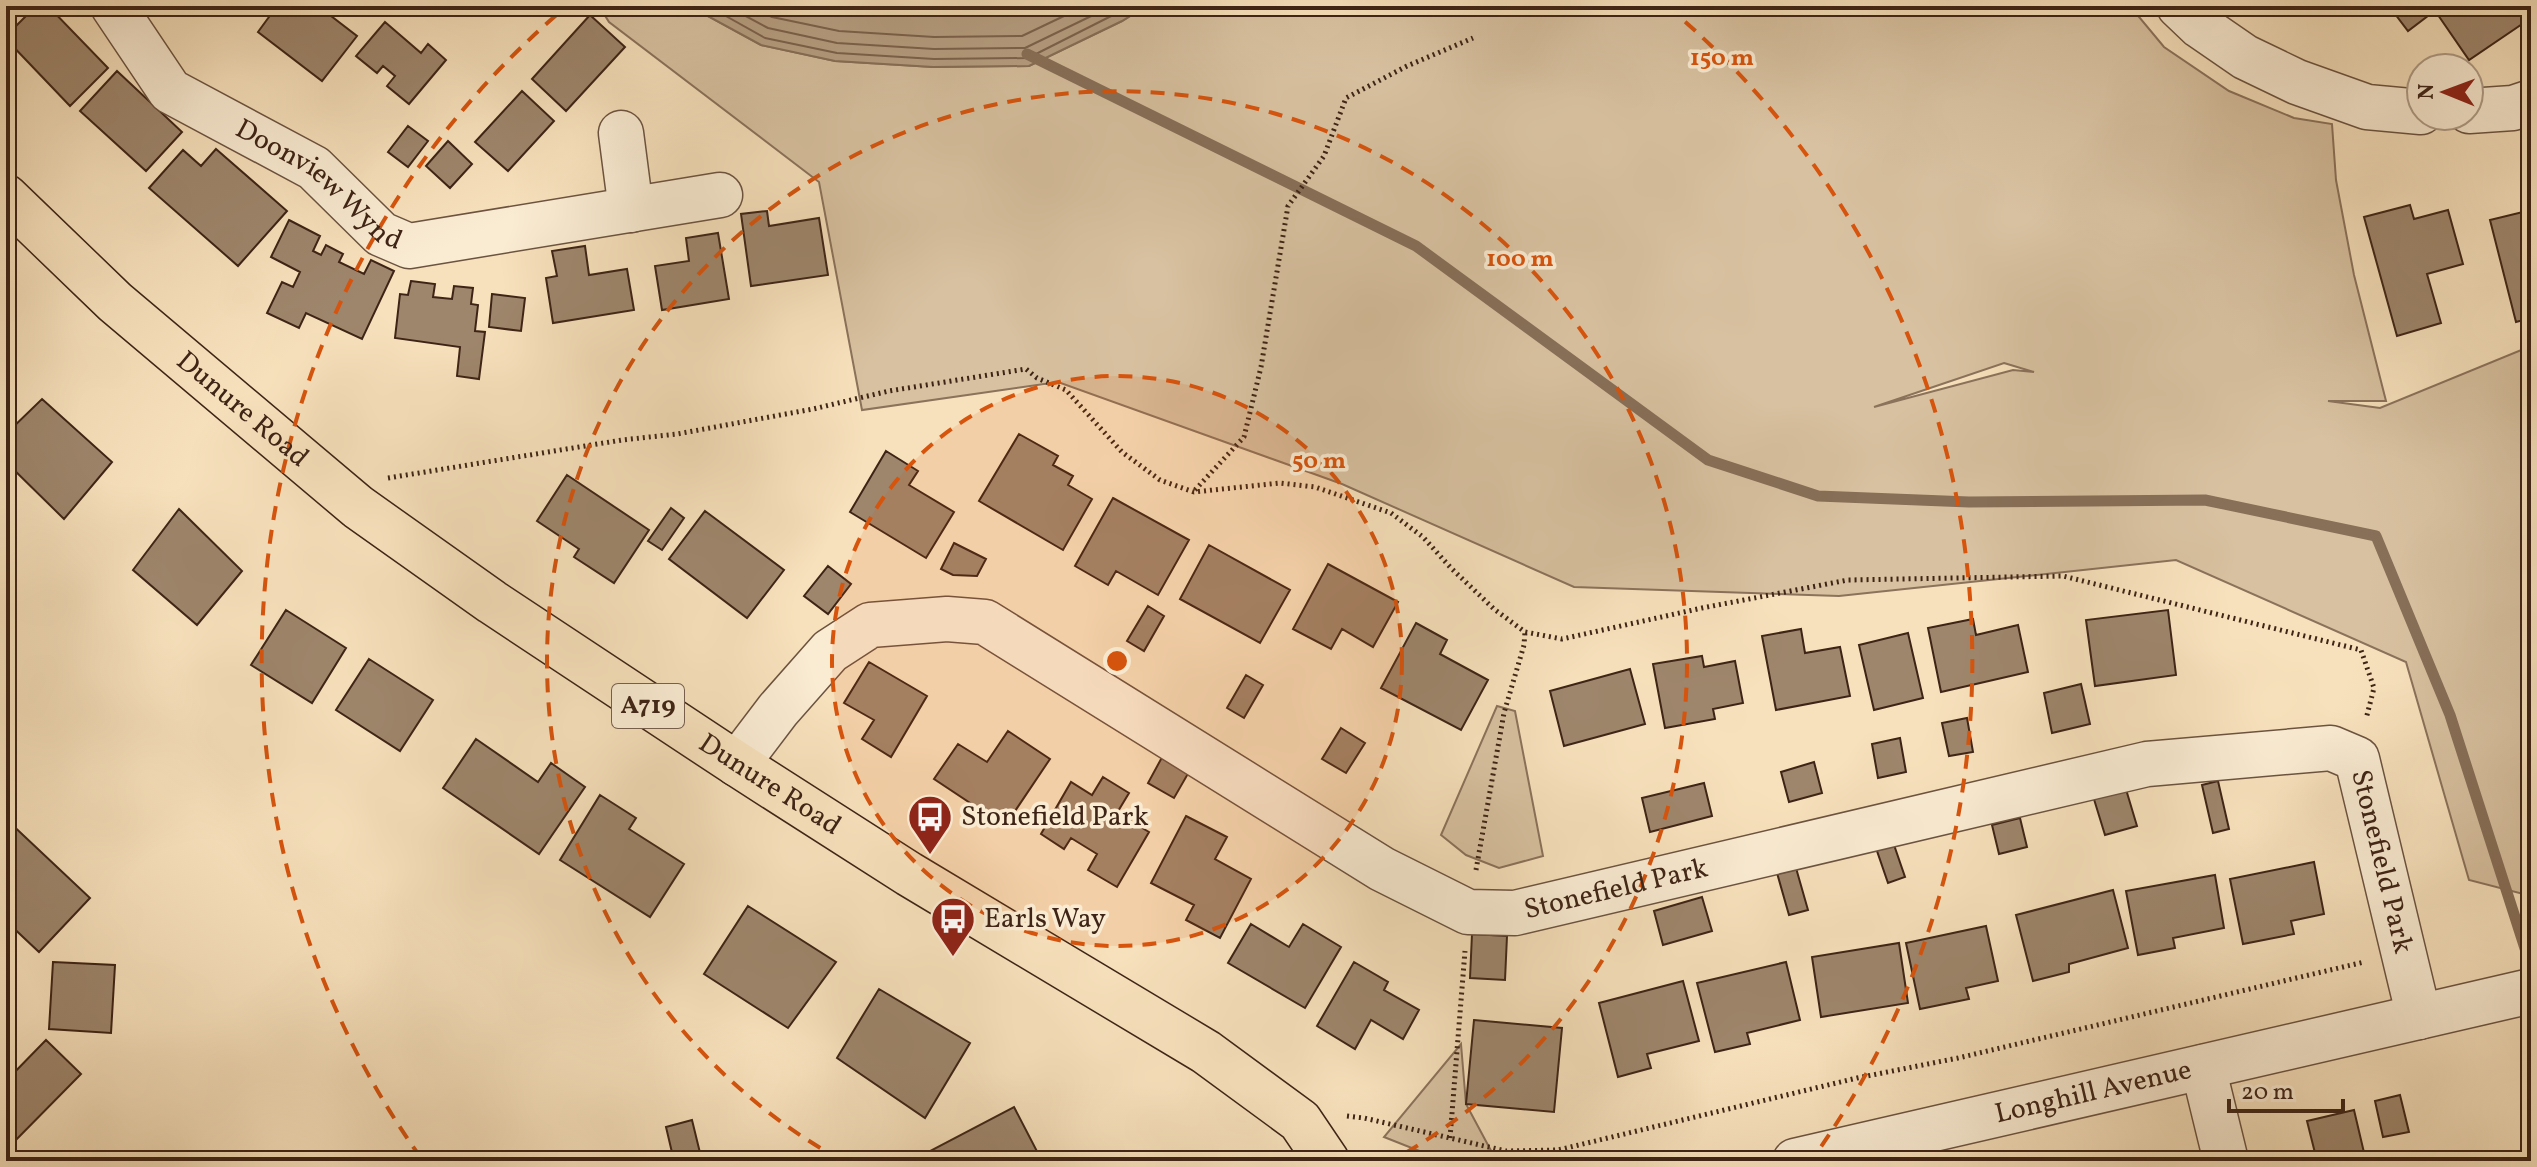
<svg xmlns="http://www.w3.org/2000/svg" width="2537" height="1167" font-family="Vollkorn,serif">
	<rect width="100%" height="100%" fill="#f7e1bc"/>
	<filter id="stains"><feTurbulence type="fractalNoise" baseFrequency=".0025" numOctaves="4"/><feColorMatrix values="0 0 0 0 .2 0 0 0 0 .09 0 0 0 0 .02 0 0 0 .5 -.17"/></filter>
	<radialGradient id="worn" r=".72"><stop offset=".6" stop-color="#630" stop-opacity="0"/><stop offset="1" stop-color="#630" stop-opacity=".3"/></radialGradient>
	<!-- green -->
	<path fill="#d8c1a0" stroke="#8b725b" stroke-width="2" fill-rule="evenodd" d="M599,6H696L704,14L761,45L835,61L933,67L1029,66L1122,21L1146,6H1719L1720,11L1736,6H2130L2164,47L2229,91L2294,118L2332,124L2336,180L2354,275L2386,401H2328L2380,408L2531,346V896L2469,880L2406,662L2176,560L1839,596L1574,587L1342,484L1058,382L862,410L819,182L609,22ZM2004,363L2034,372L2013,370L1874,407Z
		M1497,706L1515,711L1543,856L1499,868L1466,855L1441,835Z
		M1461,1044L1466,1104L1496,1160L1437,1158L1384,1137Z"/>
	<!-- water -->
	<path fill="#b8a184" stroke="#876f58" stroke-width="2" d="M696,6H1146L1122,21L1029,66L933,67L835,61L761,45L704,14Z"/>
	<g fill="none" stroke-linecap="round" stroke-linejoin="round">
		<!-- shore -->
		<path stroke="#7b624d" stroke-width="2" d="M708,6L765,38L837,53L934,59L1028,58L1131,6
			M727,6L768,28L837,43L934,49L1025,48L1112,6
			M752,6L772,17L839,31L934,37L1022,36L1085,6"/>
		<!-- stream -->
		<path stroke="#876f58" stroke-width="11" d="M1027,54L1416,246L1708,460L1818,496L1969,502L2205,500L2376,536L2450,715L2531,967"/>
	</g>
	<!-- building -->
	<path fill="#9e866c" stroke="#3e2416" stroke-width="2" d="M36,6H48L108,68L70,106L6,39V36Z
		M277,6H318L357,36L322,81L258,32Z
		M2389,6H2441L2408,31Z
		M2450,6H2524L2531,18L2469,60L2438,15Z
		M590,15L625,47L566,111L532,79Z
		M385,22L421,53L428,44L446,60L409,104L387,86L395,76L383,66L377,73L356,56Z
		M117,71L182,132L146,171L80,111Z
		M522,91L554,121L508,171L475,142Z
		M408,126L428,141L408,167L388,152Z
		M448,141L472,164L450,188L426,166Z
		M216,149L287,211L238,266L149,188L183,150L201,166Z
		M2410,205L2414,219L2448,210L2463,264L2427,274L2441,323L2397,336L2364,217Z
		M2531,210V318L2516,322L2490,220Z
		M767,211L769,226L819,218L828,275L751,286L741,214Z
		M289,220L320,236L313,251L321,255L326,245L343,254L339,262L364,274L371,260L394,271L362,339L306,313L299,328L267,313L282,282L293,287L300,272L271,257Z
		M718,233L729,299L662,310L655,266L689,261L686,238Z
		M585,246L589,275L627,269L634,310L553,323L546,278L557,276L552,251Z
		M411,281L435,284L433,297L452,299L454,286L473,288L471,304L478,305L475,331L485,332L479,379L457,376L460,347L395,338L400,294L408,295Z
		M492,294L525,298L521,331L489,327Z
		M42,399L112,462L64,519L6,462V434Z
		M1019,434L1058,456L1053,465L1073,476L1068,485L1092,499L1063,550L979,501Z
		M886,451L918,471L909,485L954,512L926,558L850,512Z
		M567,475L649,530L614,583L574,557L579,549L537,521Z
		M1113,498L1189,540L1158,595L1116,571L1108,585L1075,566Z
		M671,508L684,518L662,550L648,541Z
		M179,509L242,571L197,625L133,570Z
		M705,511L784,570L747,618L669,559Z
		M954,543L986,559L977,576L953,575L941,569Z
		M1209,545L1290,590L1260,643L1180,599Z
		M1328,564L1398,602L1373,647L1342,629L1331,649L1293,629Z
		M828,566L851,584L828,614L804,596Z
		M1148,606L1164,616L1144,651L1127,641Z
		M286,610L346,648L312,703L251,665Z
		M2168,610L2176,675L2095,686L2086,620Z
		M1973,619L1976,635L2018,625L2028,672L1941,692L1928,628Z
		M1416,623L1447,640L1440,654L1488,680L1461,730L1381,688Z
		M1801,629L1805,653L1840,647L1850,696L1776,710L1762,636Z
		M1908,633L1923,698L1874,710L1859,645Z
		M1702,656L1704,667L1735,661L1743,703L1713,709L1715,719L1665,728L1653,664Z
		M369,659L433,700L400,751L336,710Z
		M869,662L927,696L891,757L862,739L874,720L844,703Z
		M1630,669L1645,724L1564,746L1550,691Z
		M1246,675L1263,685L1244,718L1227,708Z
		M2081,684L2090,724L2052,733L2044,693Z
		M1967,718L1973,752L1949,756L1942,723Z
		M1341,728L1365,743L1346,773L1322,759Z
		M1008,731L1050,759L1005,826L934,779L958,744L987,762Z
		M1900,738L1906,772L1878,778L1872,744Z
		M476,739L538,782L551,763L585,787L539,854L443,788Z
		M1166,750L1193,765L1174,798L1148,783Z
		M1814,762L1822,793L1789,802L1781,772Z
		M1103,777L1129,793L1117,813L1149,832L1117,887L1088,870L1097,854L1071,838L1064,849L1041,834L1071,782L1092,795Z
		M2218,781L2229,829L2213,833L2202,785Z
		M1704,783L1712,816L1650,832L1642,798Z
		M2125,786L2137,826L2105,835L2093,796Z
		M600,795L636,818L629,829L684,864L650,917L560,860Z
		M1186,816L1227,837L1215,859L1251,879L1220,938L1186,920L1194,905L1151,883Z
		M2020,818L2027,847L1999,854L1992,825Z
		M6,819L90,898L39,952L6,921Z
		M1893,842L1905,877L1888,883L1876,848Z
		M2314,862L2324,914L2291,921L2294,934L2243,944L2230,879Z
		M1796,868L1808,910L1789,915L1777,873Z
		M2215,875L2224,928L2173,938L2175,948L2138,955L2126,891Z
		M2113,890L2128,948L2069,964V972L2033,981L2016,915Z
		M1702,897L1712,931L1663,945L1654,911Z
		M748,906L836,962L788,1028L704,974Z
		M1251,924L1289,947L1303,924L1341,947L1305,1008L1228,963Z
		M1986,926L1998,981L1966,988L1969,999L1920,1009L1906,943Z
		M1472,934L1507,936L1505,980L1470,978Z
		M1899,943L1908,1003L1821,1017L1812,957Z
		M53,962L115,965L111,1033L49,1029Z
		M1354,962L1388,982L1384,990L1419,1010L1403,1039L1371,1020L1355,1049L1317,1026Z
		M1786,962L1800,1020L1747,1033L1750,1044L1715,1052L1697,983Z
		M1683,981L1699,1041L1647,1054L1651,1068L1618,1077L1599,1003Z
		M879,989L970,1043L925,1118L837,1058Z
		M1474,1020L1562,1028L1554,1112L1466,1104Z
		M46,1040L81,1074L6,1150V1081Z
		M2400,1095L2409,1132L2383,1137L2375,1101Z
		M1014,1107L1042,1161H937L930,1151Z
		M2354,1110L2366,1161H2317L2307,1121Z
		M692,1120L702,1161H674L666,1127Z"/>
	<g fill="none" stroke-linecap="round" stroke-linejoin="round">
		<!-- minor casing -->
		<g stroke="#6c5340" stroke-width="47">
			<g id="minor">
				<path id="s1" d="M113,6L170,91L314,168L381,234L409,246L720,195"/>
				<path d="M2179,6L2200,26L2245,57L2297,82L2367,107L2421,112"/>
				<path d="M2469,111L2513,108L2531,102"/>
				<path d="M621,133L631,210"/>
				<path id="s2" d="M737,764L778,710L830,651L870,625L947,619L985,622L1382,869L1468,912L1515,913L2147,764L2331,748L2357,759L2419,1017"/>
				<path d="M2203,1067L2226,1161"/>
				<path id="s3" d="M1795,1161L2531,991"/>
			</g>
		</g>
		<!-- major casing -->
		<g stroke="#3e2416" stroke-width="47">
			<g id="major">
				<path id="s4" d="M6,197L115,302L358,507L492,602L737,764L909,874L1206,1052L1300,1121L1327,1161"/>
			</g>
		</g>
		<!-- path -->
		<path stroke="#3e2416" stroke-width="5" stroke-dasharray="2 4" stroke-linecap="butt" d="M388,478L622,440L677,434L813,409L889,391L1026,369L1037,378L1066,390L1122,452L1160,480L1194,492L1280,483L1315,487L1391,513L1423,537L1451,568L1494,609L1525,632L1562,639L1702,608L1848,580L2063,576L2361,650L2374,688L2366,719
			M1195,490L1244,437L1261,367L1288,206L1324,156L1346,98L1407,66L1473,38
			M1476,870L1504,713L1524,645L1525,632
			M1347,1116L1364,1118L1506,1151L1558,1150L1857,1078L1958,1058L2364,962
			M1450,1138L1465,951
			M1558,1150L1562,1161"/>
		<!-- minor -->
		<use href="#minor" stroke="#faecd3" stroke-width="44"/>
		<!-- major -->
		<use href="#major" stroke="#f7e1bc" stroke-width="44"/>
	</g>
	<!-- distance rings -->
	<circle cx="1117" cy="661" r="285" fill="#d7540d" fill-opacity=".12"/>
	<g fill="none" stroke="#d7540d" stroke-width="4" stroke-dasharray="14 10">
		<circle cx="1117" cy="661" r="285"/>
		<path d="M841 1160A570 570 0 1 1 1393 1160"/>
		<path d="M421 1158A855 855 0 0 1 567 6M1667 6A855 855 0 0 1 1813 1158"/>
	</g>
	<!-- icons -->
	<defs>
		<g id="bus-pin" transform="scale(2.3)"><path d="M0 17L-7.5 6A9.5 9.5 0 1 1 7.5 6Z" fill="#8f2418" stroke="#faecd3"/><path d="M-5-6H5V4H4V6H2V4H-2V6H-4V4H-5ZM-3.5-4V0h7V-4ZM-3.5 1.2v1.5H-2V1.2ZM2 1.2v1.5H3.5V1.2Z" fill="#fff"/></g>
	</defs>
	<g fill-rule="evenodd">
		<use href="#bus-pin" x="930" y="817"/>
		<use href="#bus-pin" x="953" y="919"/>
	</g>
	<g text-anchor="middle" dominant-baseline="central" stroke-width="7" stroke-linejoin="round" paint-order="stroke">
		<!-- shield labels -->
		<rect fill="#faecd3" stroke="#76604f" stroke-width="2" x="612" y="684" width="72" height="44" rx="6"/>
		<g font-size="26" font-weight="bold" fill="#3e2416">
			<text x="648" y="706">A719</text>
		</g>
		<!-- street labels -->
		<g font-size="28" fill="#3e2416" stroke="#faecd3">
			<text stroke="none"><textPath href="#s1" startOffset="280">Doonview Wynd</textPath></text>
			<text stroke="none"><textPath href="#s4" startOffset="318">Dunure Road</textPath></text>
			<text stroke="none"><textPath href="#s4" startOffset="966">Dunure Road</textPath></text>
			<text stroke="none"><textPath href="#s2" startOffset="1888">Stonefield Park</textPath></text>
			<text stroke="none"><textPath href="#s2" startOffset="1024">Stonefield Park</textPath></text>
			<text stroke="none"><textPath href="#s3" startOffset="306">Longhill Avenue</textPath></text>
		</g>
		<!-- poi labels -->
		<g font-size="28" fill="#3e2416" stroke="#faecd3" text-anchor="start">
			<text x="961" y="817">Stonefield Park</text>
			<text x="984" y="919">Earls Way</text>
		</g>
	</g>
	<circle cx="1117" cy="661" r="12" fill="#d7540d" stroke="#faecd3" stroke-width="4"/>
	<g font-size="24" text-anchor="middle" font-weight="bold" fill="#d7540d" stroke="#faecd3" stroke-width="7" stroke-linejoin="round" paint-order="stroke">
		<text x="1722" y="65">150 m</text>
		<text x="1520" y="266">100 m</text>
		<text x="1319" y="468">50 m</text>
	</g>
	<!-- margin -->
	<rect width="2537" height="1167" fill="none" stroke="#f7e1bc" stroke-width="32"/>
	<rect x="8" y="8" width="2521" height="1151" fill="none" stroke="#3e2416" stroke-width="4"/>
	<rect x="16" y="16" width="2505" height="1135" fill="none" stroke="#3e2416" stroke-width="2"/>
	<!-- north arrow -->
	<g transform="translate(2445 92) rotate(271)"><circle r="38" fill="#faecd3" stroke="#af9c87" stroke-width="2"/>
	<path d="M0-6L14 30L0 20L-14 30Z" fill="#8f2418"/>
	<text y="-12" font-size="22" font-weight="bold" text-anchor="middle" fill="#3e2416">N</text>
	</g>
	<!-- scale -->
	<path d="M2229 1099v12h114v-12" fill="none" stroke="#3e2416" stroke-width="4"/>
	<text x="2241" y="1099" font-size="24" fill="#3e2416" stroke="#faecd3" stroke-width="6" paint-order="stroke">20 m</text>
	<rect width="100%" height="100%" filter="url(#stains)"/>
	<rect width="100%" height="100%" fill="url(#worn)"/>
</svg>
